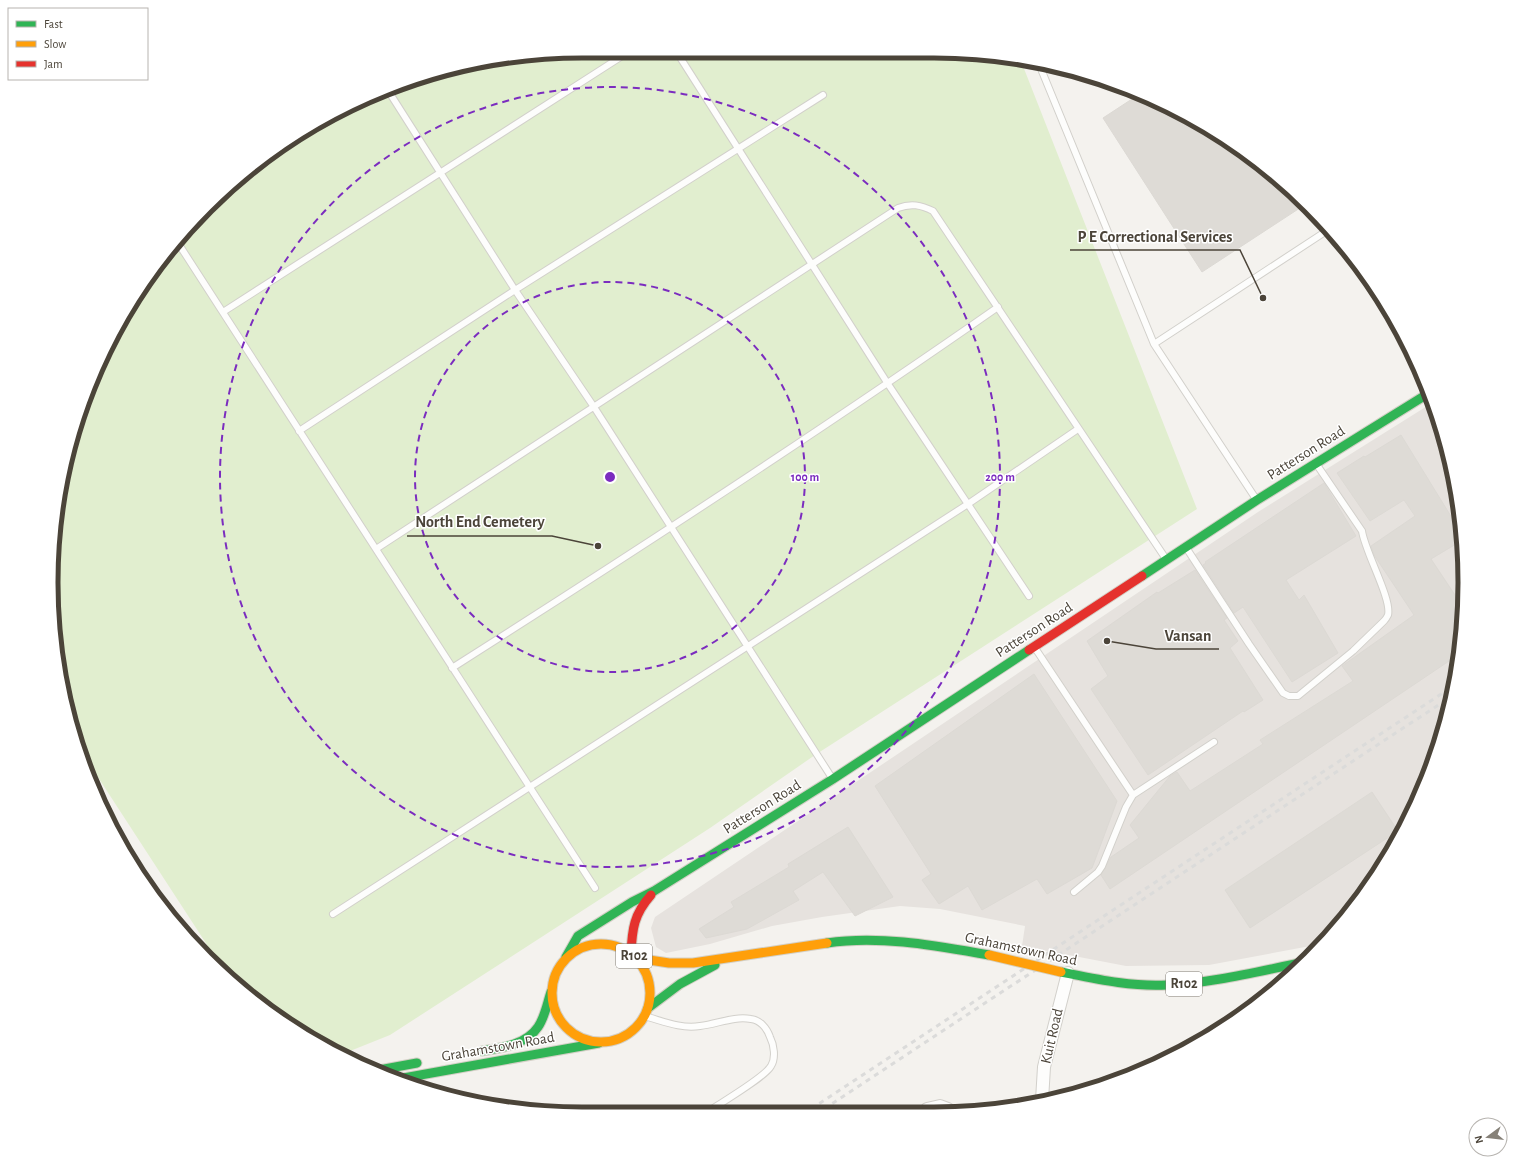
<svg xmlns="http://www.w3.org/2000/svg" width="1516" height="1165" font-family="'Alegreya Sans',sans-serif">
	<rect width="100%" height="100%" fill="#f4f2ee"/>
	<!-- industrial -->
	<path fill="#e6e2de" d="M1432,403L1455,479L1465,583L1455,686L1424,786L1375,878L1321,944L1209,965L1126,966L1022,946L1025,926L940,909L900,906L822,917L772,926L710,944L666,953L656,947L651,928L655,917L1258,512Z"/>
	<!-- green -->
	<path fill="#e1eecf" d="M583,51L968,52L1021,61L1197,509L815,755L710,828L390,1035L345,1053L287,1025L226,974L79,748L69,720L51,583L69,445L122,317L207,207L317,122L445,69Z"/>
	<!-- building -->
	<path fill="#dedbd6" stroke="#dcd9d4" d="M1126,90L1169,106L1257,161L1306,204L1202,272L1103,118L1132,99Z
		M1401,435L1460,531L1461,541L1431,559L1463,607L1458,655L1110,889L1101,875L1111,857L1139,838L1130,825L1170,776L1177,772L1190,791L1263,744L1260,740L1353,681L1342,666L1414,615L1374,555L1371,546L1415,516L1404,500L1370,521L1337,473L1364,456L1365,457Z
		M1324,483L1356,536L1286,580L1299,600L1304,595L1338,653L1292,682L1243,607L1234,613L1203,565L1206,563L1205,562Z
		M1195,570L1227,618L1224,620L1238,641L1230,648L1263,700L1244,712L1243,711L1148,775L1091,689L1108,676L1087,641L1157,592L1158,593Z
		M1034,674L1117,801L1092,868L1047,894L1037,879L982,910L968,886L939,904L922,880L931,874L875,786Z
		M1372,792L1398,831L1250,928L1225,890Z
		M848,827L893,897L855,916L823,872L793,891L799,900L747,929L706,938L699,929L734,907L731,902L789,867L788,864Z"/>
	<g fill="none" stroke-linecap="round" stroke-linejoin="round">
		<!-- lane casing -->
		<g stroke="#d2d0cb" stroke-width="8">
			<path id="lane" d="M676,51L888,384L1029,596
				M1039,64L1154,344L1256,499
				M389,92L515,290L594,407L832,778
				M178,243L595,888
				M223,312L630,51
				M1154,344L1328,230
				M299,431L515,290L823,95
				M376,549L898,208C911,203 921,205 933,211L1166,559
				M1187,549L1249,644L1283,693L1289,696H1298L1353,651L1384,621C1386,619 1387,617 1388,615C1392,599 1365,552 1362,531L1317,465
				M1035,648L1133,795L1126,807L1102,866L1098,872L1074,892
				M452,668C636,551 819,432 998,307
				M1133,795L1214,742
				M333,914L968,504L1078,429
				M644,1016C663,1021 680,1029 700,1026C718,1024 733,1016 751,1019C760,1020 767,1028 770,1037C774,1045 776,1058 771,1066C765,1077 724,1101 712,1109"/>
		</g>
		<!-- street casing -->
		<g stroke="#d2d0cb" stroke-width="14">
			<path id="street" d="M1042,1100L1044,1067L1068,973
				M927,1109L940,1106L948,1109"/>
		</g>
		<!-- fast casing -->
		<g stroke="#d3cfc5" stroke-width="11">
			<path id="fast" d="M1142,576L1257,500L1429,393
				M827,943C881,935 937,946 989,955
				M566,957L578,936L632,902L654,891L833,779L1029,650
				M1061,972C1096,979 1131,987 1167,985C1213,983 1259,971 1305,962
				M648,1008L680,984L715,965
				M482,1051C501,1048 526,1045 538,1027C545,1017 547,1004 551,992
				M379,1070L417,1063
				M398,1079L599,1043"/>
		</g>
		<!-- slow casing -->
		<g stroke="#d3cfc5" stroke-width="11">
			<path id="slow" d="M552 993a49 49 0 1 1 98 0a49 49 0 1 1-98 0Z
				M636,958L669,963H693L827,943"/>
		</g>
		<!-- jam casing -->
		<g stroke="#d3cfc5" stroke-width="11">
			<path id="jam" d="M1029,650L1142,576
				M631,954C632,929 634,914 651,895"/>
		</g>
		<!-- lane -->
		<use href="#lane" stroke="#fdfdfc" stroke-width="6"/>
		<!-- street -->
		<use href="#street" stroke="#fdfdfc" stroke-width="12"/>
		<!-- fast -->
		<use href="#fast" stroke="#30b455" stroke-width="9"/>
		<!-- slow -->
		<use href="#slow" stroke="#ff9f0a" stroke-width="9"/>
		<!-- jam -->
		<use href="#jam" stroke="#e5322d" stroke-width="9"/>
		<!-- rail -->
		<path stroke="#dbdbda" stroke-width="3" stroke-dasharray="5 5" stroke-linecap="butt" d="M811,1109L1455,685
			M824,1109L1452,696"/>
		<!-- slow-bridge casing -->
		<g stroke="#d6cebb" stroke-width="11" stroke-linecap="butt">
			<path id="slow-bridge" d="M989,955L1061,972"/>
		</g>
		<!-- slow-bridge -->
		<use href="#slow-bridge" stroke="#ff9f0a" stroke-width="9"/>
	</g>
	<!-- distance rings -->
	<g fill="none" stroke="#7b2cbf" stroke-width="2" stroke-dasharray="7 5">
		<circle cx="610" cy="477" r="195"/>
		<circle cx="610" cy="477" r="390"/>
	</g>
	<g text-anchor="middle" dominant-baseline="central" stroke-width="3" stroke-linejoin="round" paint-order="stroke">
		<!-- shield labels -->
		<g fill="#fff" stroke="#817c74" stroke-width="1">
			<rect x="616" y="944" width="36" height="24" rx="3"/>
			<rect x="1166" y="972" width="36" height="24" rx="3"/>
		</g>
		<g font-size="14" font-weight="bold" fill="#4b4439">
			<text x="634" y="956">R102</text>
			<text x="1184" y="984">R102</text>
		</g>
		<!-- street labels -->
		<g font-size="15" fill="#4b4439" stroke="#fff">
			<text transform="translate(1306 453) rotate(-32)">Patterson Road</text>
			<text transform="translate(1034 630) rotate(-33)">Patterson Road</text>
			<text transform="translate(762 807) rotate(-32)">Patterson Road</text>
			<text transform="translate(1021 949) rotate(12)">Grahamstown Road</text>
			<text transform="translate(1052 1036) rotate(-77)">Kuit Road</text>
			<text transform="translate(498 1047) rotate(-10)">Grahamstown Road</text>
		</g>
	</g>
	<!-- crop -->
	<path d="M0 0H1516V1165H0ZM582 58H934A524 524 0 0 1 1458 582V583A524 524 0 0 1 934 1107H582A524 524 0 0 1 58 583V582A524 524 0 0 1 582 58Z" fill="#fff" fill-rule="evenodd"/>
	<path fill="none" stroke="#4b4439" stroke-width="5" d="M582 58H934A524 524 0 0 1 1458 582V583A524 524 0 0 1 934 1107H582A524 524 0 0 1 58 583V582A524 524 0 0 1 582 58Z"/>
	<circle cx="610" cy="477" r="6" fill="#7b2cbf" stroke="#fff" stroke-width="2"/>
	<g font-size="12" text-anchor="middle" font-weight="bold" fill="#7b2cbf" stroke="#fff" stroke-width="3" stroke-linejoin="round" paint-order="stroke">
		<text x="805" y="481">100 m</text>
		<text x="1000" y="481">200 m</text>
	</g>
	<!-- callouts -->
	<path fill="none" stroke="#4b4439" stroke-width="1.5" d="M1263 298L1240 250H1070M598 546L552 536H407M1107 641L1156 649H1219"/>
	<g fill="#4b4439" stroke="#fff" stroke-width="1.5">
		<circle cx="1263" cy="298" r="4"/>
		<circle cx="598" cy="546" r="4"/>
		<circle cx="1107" cy="641" r="4"/>
	</g>
	<g font-size="16" text-anchor="middle" font-weight="bold" fill="#4b4439" stroke="#fff" stroke-width="3" stroke-linejoin="round" paint-order="stroke">
		<text x="1155" y="242">P E Correctional Services</text>
		<text x="480" y="527">North End Cemetery</text>
		<text x="1188" y="641">Vansan</text>
	</g>
	<!-- legend -->
	<rect x="8" y="8" width="140" height="72" fill="#ffffff" stroke="#b7b4b0"/>
	<rect x="16" y="21" width="20" height="6" fill="#30b455" stroke="#b7b4b0"/>
	<text x="44" y="28" font-size="12" fill="#4b4439">Fast</text>
	<rect x="16" y="41" width="20" height="6" fill="#ff9f0a" stroke="#b7b4b0"/>
	<text x="44" y="48" font-size="12" fill="#4b4439">Slow</text>
	<rect x="16" y="61" width="20" height="6" fill="#e5322d" stroke="#b7b4b0"/>
	<text x="44" y="68" font-size="12" fill="#4b4439">Jam</text>
	<!-- north arrow -->
	<g transform="translate(1488 1137) rotate(255)"><circle r="19" fill="#ffffff" stroke="#b7b4b0"/>
	<path d="M0-3L7 15L0 10L-7 15Z" fill="#868178"/>
	<text y="-6" font-size="11" font-weight="bold" text-anchor="middle" fill="#4b4439">N</text>
	</g>
</svg>
